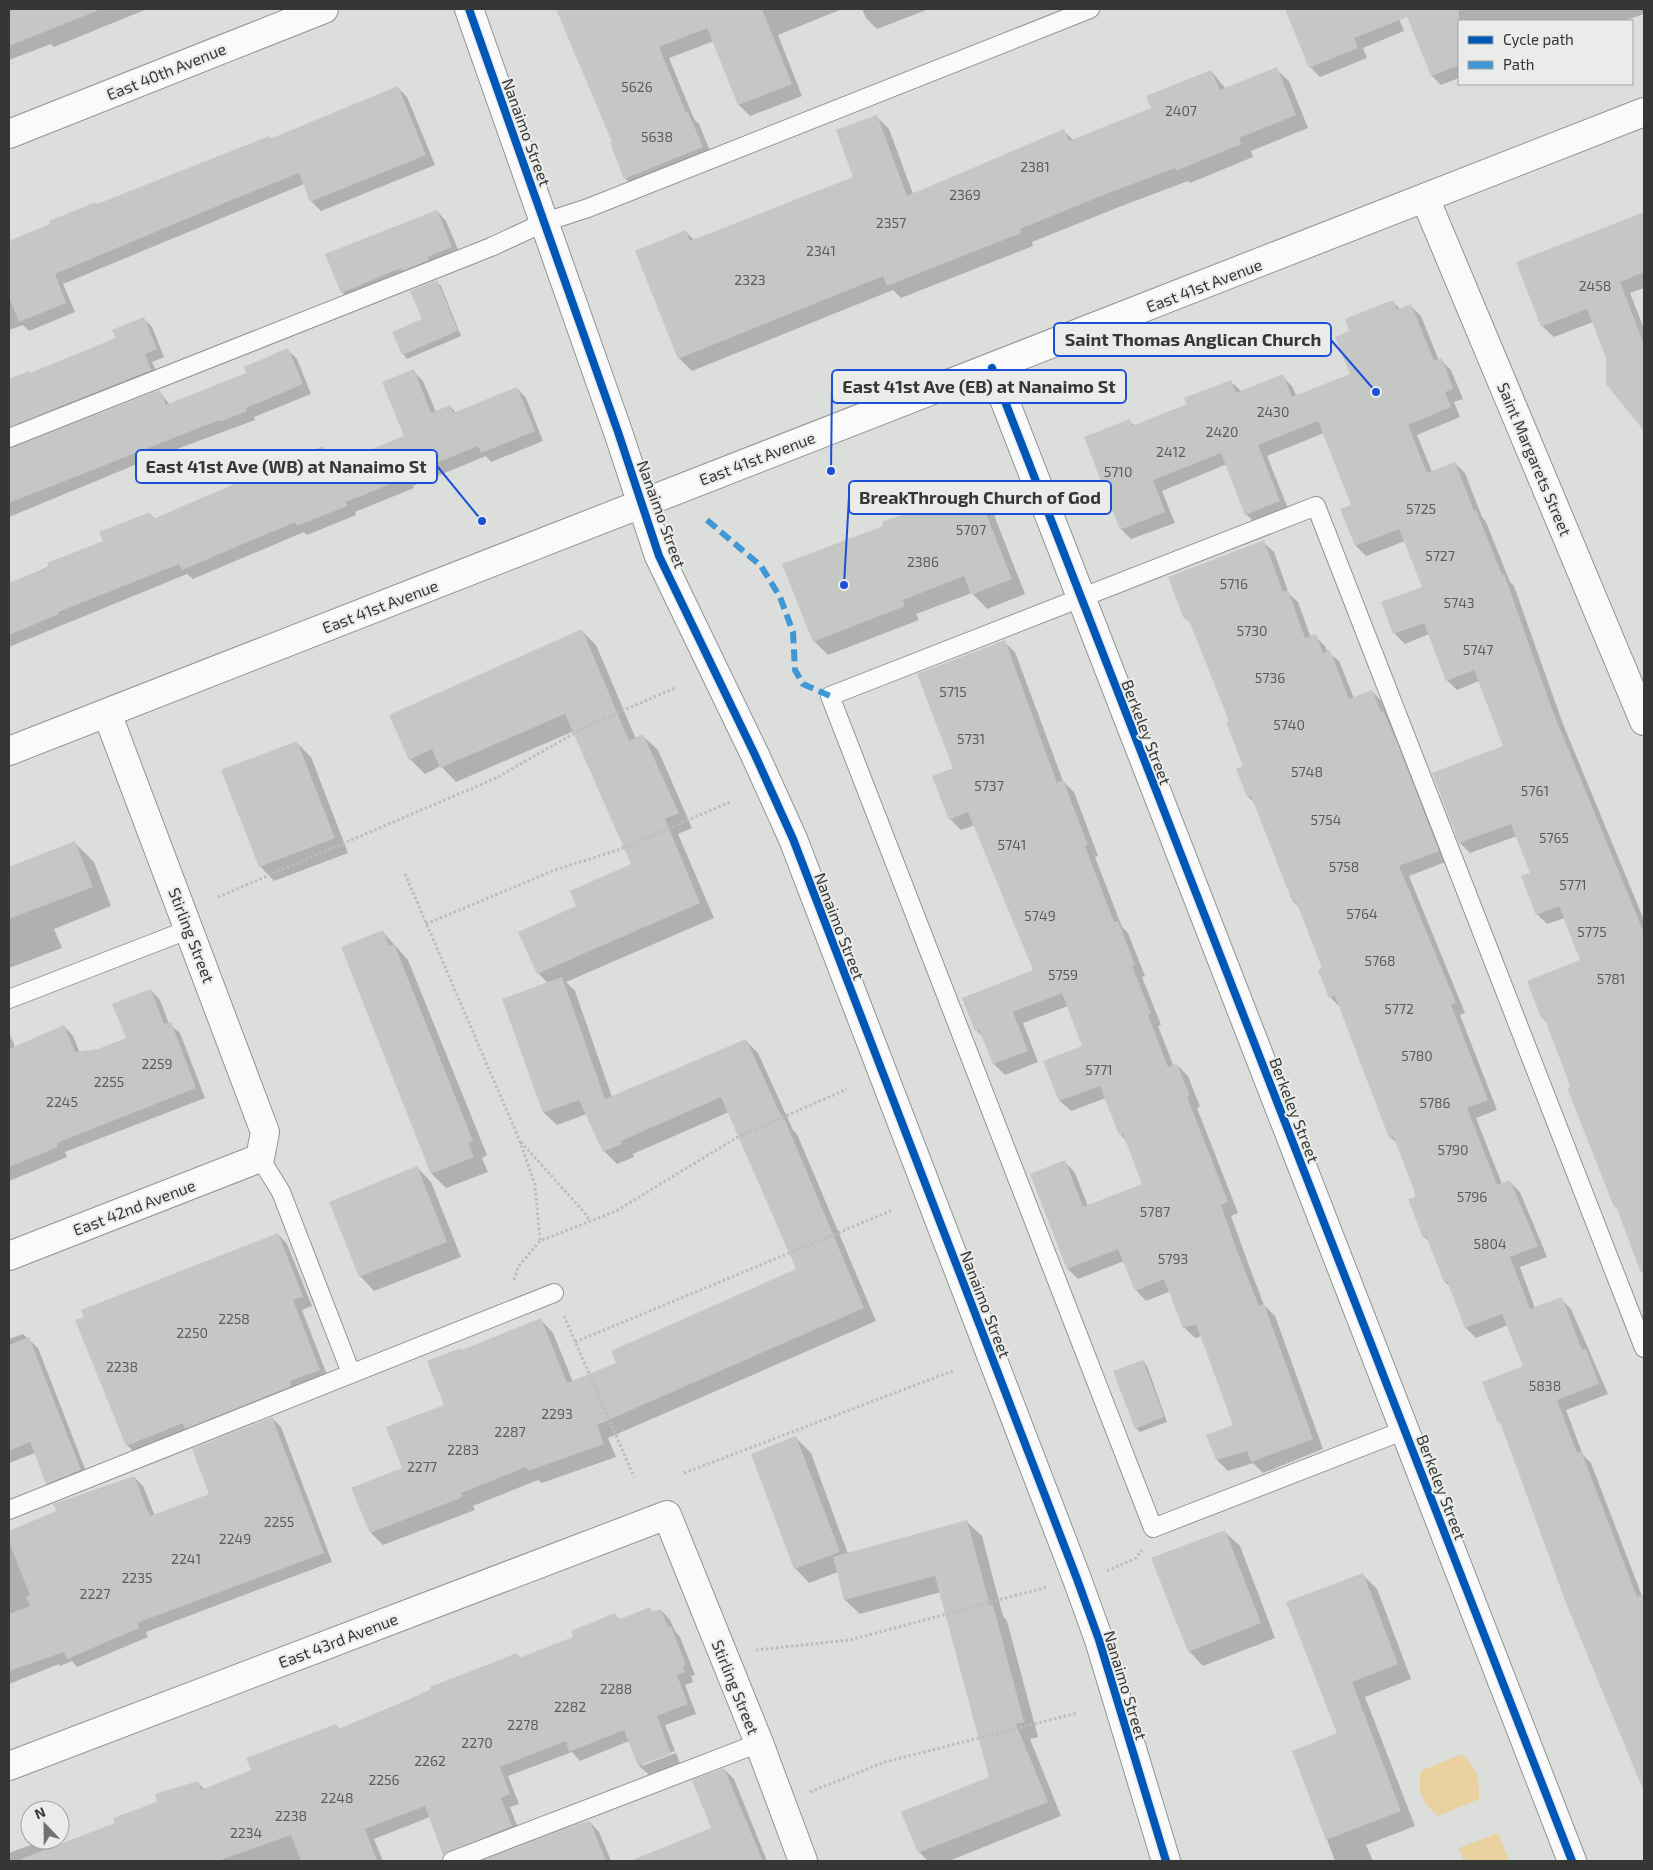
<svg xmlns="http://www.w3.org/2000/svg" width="1653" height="1870" font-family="'Exo 2',sans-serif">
	<rect width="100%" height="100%" fill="#dcdedb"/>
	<!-- green -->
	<path fill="#e9d1a0" d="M1461,1754C1478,1769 1479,1777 1479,1799L1438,1816C1421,1801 1417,1793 1421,1771Z
		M1498,1833L1509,1861H1464L1459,1848Z"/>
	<!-- shadow -->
	<path fill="#0003" d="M9,9H147L54,47L51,44L9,60Z
		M557,9H842L778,35L802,96L750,116L739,105L714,41L669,58L694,119L699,124L713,158L636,189L625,178L613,143Z
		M862,9H929L877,29L866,18Z
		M1287,9H1395L1404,31L1363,48L1367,58L1320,77L1310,67Z
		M1405,9H1644V14L1624,21H1459V78L1441,85L1432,76Z
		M1276,69L1289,81L1308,128L1251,151L1253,157L1190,183L1188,181L1119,207L1032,242L1033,246L901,298L893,290L692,371L679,358L686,232L695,241L855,177L876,116L889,129L913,194L1064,131L1074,141L1153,109L1211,71L1226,89Z
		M398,88L407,97L435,165L321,211L311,201L304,184L63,284L75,312L29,331L23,325L9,330V242L269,137L272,140Z
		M437,211L446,221L461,256L351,302L342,292Z
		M1644,213V288L1630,293L1644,329V422L1641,423L1607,358L1593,322L1554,337L1542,326L1518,263Z
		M436,281L441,286L461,336L407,359L403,354L423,320Z
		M1392,301L1401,310L1411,306L1421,316L1439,361L1441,360L1451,370L1463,399L1454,402L1460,417L1417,435L1432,472L1455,463L1465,473L1482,517L1486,522L1510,582L1514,586L1563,724L1644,920V1263L1620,1211L1615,1206L1547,1023L1542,1017L1582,961L1565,918L1547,924L1537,914L1531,873L1517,836L1470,853L1460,843L1433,774L1505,746L1479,681L1457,690L1447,680L1429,634L1405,644L1395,634L1383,603L1423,588L1405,541L1366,556L1356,546L1342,509L1353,505L1324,433L1267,456L1289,511L1256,524L1246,514L1227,464L1162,491L1175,523L1131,539L1121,529L1129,421L1135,426L1188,405L1230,381L1241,391L1282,376L1292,386L1297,397L1352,374L1351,332Z
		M143,318L152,327L164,357L152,362L159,378L65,416L58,408L15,425L12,422L9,423V380L29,372L31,374L117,338Z
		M288,350L297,359L311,394L254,417L255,420L142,462L9,517V468L71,443L159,391L170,405L248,374Z
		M413,371L423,381L436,412L450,406L456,413L517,388L526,398L543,441L491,462L486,456L413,486L414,488L355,512L356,515L307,535L304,532L193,579L187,574L9,647V584L104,542L149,513L155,519L323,447L333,457L336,465L405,437Z
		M973,483L987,497L1025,594L987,609L972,593L916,614L919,620L828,655L814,641L884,526L936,503Z
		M1263,542L1274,552L1289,594L1298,602L1311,638L1315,636L1325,646L1328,652L1339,661L1354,698L1372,691L1382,702L1388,718L1393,723L1448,861L1409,876L1465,1013L1460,1015L1497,1110L1476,1118L1502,1184L1510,1182L1520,1192L1547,1257L1520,1267L1535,1308L1561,1299L1571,1309L1608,1394L1566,1410L1583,1455L1591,1463L1642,1596H1644V1790L1567,1603L1503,1426L1499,1422L1524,1367L1508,1325L1476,1338L1466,1328L1450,1287L1445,1282L1430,1242L1424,1237L1415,1190L1397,1143L1390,1137L1341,1008L1330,997L1324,969L1300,908L1294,902L1256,804L1248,797L1245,767L1231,722L1192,625L1186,618Z
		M582,631L596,645L636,739L643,736L658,750L692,828L678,834L714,918L566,982L575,991L612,1097L745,1040L758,1053L793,1130L797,1134L876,1321L608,1438L616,1457L542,1483L538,1480L473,1506L475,1510L383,1545L371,1533L404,1469L446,1406L462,1351L541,1320L553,1333L573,1382L618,1364L798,1270L729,1112L633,1154L634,1157L617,1164L604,1151L587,1114L557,1125L544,1113L548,983L538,973L578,906L632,864L574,731L456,782L441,766L425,774L410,759Z
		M1004,642L1015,652L1063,781L1074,792L1098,856L1095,857L1122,927L1128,933L1145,976L1142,977L1161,1025L1158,1026L1174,1067L1177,1065L1188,1076L1200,1107L1197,1108L1238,1213L1231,1216L1248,1263L1264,1305L1275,1316L1323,1449L1263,1473L1253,1463L1228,1471L1217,1460L1234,1426L1202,1336L1195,1338L1185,1328L1171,1291L1146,1301L1136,1290L1124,1261L1078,1279L1068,1269L1065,1162L1075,1173L1088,1206L1144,1185L1127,1142L1120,1134L1106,1098L1071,1111L1060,1101L1083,1047L1068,1006L1023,1023L1038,1062L1005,1075L994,1064L984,1038L976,1030L1035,971L975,825L961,830L950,819L955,769Z
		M297,743L311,757L348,853L274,881L260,866Z
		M75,843L94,862L111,906L54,929L62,948L9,968V868Z
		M383,932L408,960L487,1155L482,1158L488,1172L446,1188L432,1174Z
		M151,990L160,1000L169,1024L180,1033L205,1098L65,1152L67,1157L9,1181V1032L15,1047L64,1026L73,1036L80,1053L99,1050L127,1039Z
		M417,1167L431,1182L461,1257L374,1291L360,1276Z
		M278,1234L287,1244L312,1306L302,1310L329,1380L137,1455L127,1445Z
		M23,1334L38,1348L89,1479L56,1492L47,1483L35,1453L9,1463V1339Z
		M1143,1361L1147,1366L1167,1422L1140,1432L1136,1428Z
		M272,1418L281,1427L332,1562L146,1632L148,1637L77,1667L72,1661L60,1666L59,1664L9,1684V1532L48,1517L134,1477L143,1486L155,1516L211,1495Z
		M796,1438L811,1453L848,1554L967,1522L982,1536L1003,1616L1007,1621L1038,1737L1030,1739L1061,1816L949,1861H928L919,1852L990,1778L941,1592L860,1614L845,1600L838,1572L809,1583L795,1568Z
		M1225,1532L1240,1546L1275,1638L1203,1666L1189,1651Z
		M1362,1574L1377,1589L1411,1679L1365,1697L1415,1826L1366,1845L1373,1861H1335L1294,1751L1339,1734Z
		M650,1609L654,1613L661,1610L670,1620L675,1631L680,1637L695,1675L691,1676L693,1682L685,1685L696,1714L665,1725L675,1751L642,1763V1766L676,1753L680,1763L649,1775L639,1766L629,1741L580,1761L572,1752L508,1776L519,1804L510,1807L521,1836L452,1861L445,1854L430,1817L374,1839L383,1861H9V1853L44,1840H56L61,1845L117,1824L159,1802L156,1795L197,1782L205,1790L253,1771L336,1725L340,1729L516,1654L521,1658L575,1637L615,1615L620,1620Z
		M724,1769L734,1779L767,1861H631L713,1828Z
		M590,1822L599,1832L611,1861H481Z"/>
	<!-- building -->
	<path fill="#c5c7c5" d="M9,9H99V10L9,46Z
		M556,9H762L792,84L738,105L707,28L659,47L686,113L688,112L703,147L624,179L610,143L612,142Z
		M1285,9H1459V65L1431,76L1407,17L1354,38L1358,48L1309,68Z
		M1277,67L1296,115L1239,138L1241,144L1176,171L1175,168L1106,194L1020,229L1021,233L887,286L883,276L678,359L635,251L686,230L690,241L853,177L836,130L877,115L907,196L1064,129L1069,141L1151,108L1146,96L1211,70L1220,90Z
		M398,86L426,155L310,202L299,173L222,204L55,274L66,303L19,322L9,297V241L50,224L49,221L96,202L97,204L269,136L270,139Z
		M437,210L452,247L427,257L429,260L402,271L401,268L341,293L325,254Z
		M1644,212V272L1620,282L1644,344V431L1606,384V358L1587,309L1541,327L1516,262Z
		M437,280L458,331L402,355L392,332L422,319L410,291Z
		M1393,300L1397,310L1411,304L1434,361L1442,358L1453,389L1445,392L1451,407L1408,425L1427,473L1455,462L1474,511L1476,510L1502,575L1504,574L1553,712L1644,933V1272L1641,1273L1616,1206L1614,1207L1567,1088L1571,1087L1544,1017L1541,1018L1527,981L1580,960L1559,906L1536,915L1521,876L1530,873L1511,824L1459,843L1432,773L1503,746L1474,670L1446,681L1424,623L1393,634L1381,602L1422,587L1399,529L1355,546L1340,509L1351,505L1318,421L1258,445L1280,501L1245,515L1221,453L1153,480L1165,512L1120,530L1084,437L1130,419L1132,426L1187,404L1184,398L1231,380L1236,393L1283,374L1292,397L1350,374L1335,337L1349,331L1345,319Z
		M144,317L157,349L145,354L151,370L9,427V379L29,371L30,373L116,338L112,330Z
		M288,348L303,384L246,408L247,411L220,422L219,420L9,503V448L160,390L166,405L246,373L244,367Z
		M414,369L431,413L450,405L453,413L517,387L535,431L481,453L478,446L404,476L405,478L346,502L347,506L297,526L295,522L182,570L179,564L58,612L59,614L9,635V583L49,567L47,563L103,541L99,532L150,512L153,519L323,446L331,466L404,436L382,382Z
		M973,481L1012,579L971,595L964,576L903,600L905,606L813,642L782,564L883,526L882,522L935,503L932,497Z
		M1264,540L1283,592L1288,590L1305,638L1316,634L1323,653L1330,650L1349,699L1372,690L1381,712L1383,711L1396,740L1439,851L1399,866L1456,1003L1451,1005L1488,1100L1467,1108L1497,1185L1510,1180L1538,1246L1510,1257L1530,1309L1562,1297L1582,1350L1586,1349L1599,1384L1557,1400L1577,1453L1581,1451L1637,1597L1644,1594V1792L1566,1603L1500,1422L1498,1423L1482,1382L1523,1366L1502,1314L1465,1328L1447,1281L1444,1282L1426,1236L1423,1238L1408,1199L1415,1197L1414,1190L1393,1136L1389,1138L1335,996L1329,998L1318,970L1322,968L1296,901L1293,903L1251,796L1247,797L1236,769L1243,766L1226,722L1229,721L1188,618L1184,619L1168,577Z
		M582,629L629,741L643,734L679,813L665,819L700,903L537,974L518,932L576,906L570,891L631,864L565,714L440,768L432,749L409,760L389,715Z
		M1005,640L1057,783L1063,780L1088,845L1085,846L1114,922L1118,921L1135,965L1132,966L1151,1014L1148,1015L1168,1067L1177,1064L1190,1096L1187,1097L1228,1202L1221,1205L1237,1251L1259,1306L1264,1304L1313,1439L1251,1462L1247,1451L1216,1460L1206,1435L1233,1425L1196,1324L1183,1328L1164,1279L1135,1291L1118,1249L1067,1269L1030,1174L1065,1160L1083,1207L1142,1184L1123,1134L1119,1135L1100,1086L1059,1101L1043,1061L1082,1046L1062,993L1013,1012L1028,1051L993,1064L979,1030L975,1031L962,998L1033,970L968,812L949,820L932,776L953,768L917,674Z
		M297,741L335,838L259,867L221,770Z
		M75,841L93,887L9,919V867Z
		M383,930L389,946L394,944L473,1141L468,1143L474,1157L431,1174L341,947Z
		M562,977L605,1099L746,1039L783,1120H785L864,1308L597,1425L604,1444L528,1471L526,1467L461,1493L463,1497L370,1533L351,1488L402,1468L386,1427L444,1405L427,1361L461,1348L462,1350L541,1318L567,1383L616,1363L611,1351L796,1269L721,1097L621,1141L622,1144L603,1152L579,1100L543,1113L502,999Z
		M151,989L164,1024L171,1022L196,1088L57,1143L58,1147L9,1167V1049L64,1025L75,1052L98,1049L126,1038L112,1004Z
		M417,1166L447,1242L359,1277L329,1202Z
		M278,1233L303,1297L293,1300L320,1370L290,1381L291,1386L185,1429L183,1423L126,1446L75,1320L84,1317L81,1310Z
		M29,1337L81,1470L46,1484L30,1442L9,1451V1345Z
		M1143,1360L1164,1417L1135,1429L1113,1371Z
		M272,1417L324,1553L137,1623L139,1628L67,1659L64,1652L9,1671V1614L30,1606L26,1597L30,1595L9,1542V1531L56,1511L53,1504L134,1476L150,1516L209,1494L192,1449Z
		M796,1436L840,1552L794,1569L751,1454Z
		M967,1520L990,1606L993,1605L1024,1722L1016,1724L1048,1802L918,1853L901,1812L989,1777L935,1576L844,1600L833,1557Z
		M1225,1530L1261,1623L1188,1652L1151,1558Z
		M1363,1573L1398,1664L1352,1682L1401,1811L1326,1840L1292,1751L1337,1733L1286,1602Z
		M650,1607L652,1612L661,1609L668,1627L671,1626L686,1665L683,1666L685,1672L677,1675L688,1704L657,1716L671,1754L638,1766L624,1730L569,1752L566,1741L500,1767L510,1794L501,1798L512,1826L443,1855L425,1806L365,1829L377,1861H301L291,1835L218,1861H21V1859L115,1823L113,1818L157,1802L155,1794L198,1781L201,1790L251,1770L246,1758L336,1724L338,1729L404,1702L431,1689L430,1687L517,1653L519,1658L573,1637L571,1631L615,1613L618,1620Z
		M724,1768L763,1861H631L711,1828L692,1780Z
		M590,1821L606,1861H481L577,1824Z"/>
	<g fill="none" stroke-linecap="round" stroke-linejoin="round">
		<!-- service casing -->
		<g stroke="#929491" stroke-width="20">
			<path id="service" d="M9,438L491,247L545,222L588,208L1090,9
				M9,999L190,929
				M260,1158L281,1192L351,1373
				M1405,1430L1153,1528L830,696L1316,506L1644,1348
				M9,1510L554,1293
				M452,1861L759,1743"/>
		</g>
		<!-- minor casing -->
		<g stroke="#929491" stroke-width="30">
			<path id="minor" d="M469,9L618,432L659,556L755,755L793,839L1077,1579L1099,1640L1166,1861
				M9,134L324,9
				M1425,198L1644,721
				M992,368L1572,1861
				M9,1256L260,1158L265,1132L107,713
				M9,1766L667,1515L759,1743L803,1861"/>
		</g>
		<!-- secondary casing -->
		<g stroke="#929491" stroke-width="30">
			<path id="secondary" d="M9,751L1644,112"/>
		</g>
		<!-- path -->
		<path stroke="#bdbebc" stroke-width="3" stroke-dasharray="2.5 2.5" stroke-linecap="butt" d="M405,874L519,1139L535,1185L540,1241
			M218,897L496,778L587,726L677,687
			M426,924L555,870L621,849L730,802
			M521,1142L584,1212L590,1221
			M514,1280L518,1267L540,1241L616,1211L736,1138L847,1089
			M564,1316L634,1477
			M575,1342L893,1210
			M684,1473L955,1370
			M1107,1571L1136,1558L1142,1550
			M756,1650L850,1640L1047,1587
			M810,1792L885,1762L1077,1713"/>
		<!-- service -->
		<use href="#service" stroke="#fafafa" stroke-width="18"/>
		<!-- minor -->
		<use href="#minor" stroke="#fafafa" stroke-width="28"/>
		<!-- secondary -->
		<use href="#secondary" stroke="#fafafa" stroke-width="28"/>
		<!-- quiet -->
		<path stroke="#3e98d8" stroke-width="6" stroke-dasharray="12 6" stroke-linecap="butt" d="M707,520L761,566L780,597L793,632L795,670L803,684L830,696"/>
		<!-- cycleway casing -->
		<g stroke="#e9ece8" stroke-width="11">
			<path id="cycleway" d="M469,9L618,432L659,556L755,755L793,839L1077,1579L1099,1640L1166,1861
				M992,368L1572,1861"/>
		</g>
		<!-- cycleway -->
		<use href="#cycleway" stroke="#0057b8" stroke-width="8"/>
	</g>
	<g text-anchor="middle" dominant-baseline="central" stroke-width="4" stroke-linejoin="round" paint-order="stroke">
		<!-- number labels -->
		<g font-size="14" fill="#5b5d5b">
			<text x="637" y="86">5626</text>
			<text x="1181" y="110">2407</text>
			<text x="657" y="136">5638</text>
			<text x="1035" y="166">2381</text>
			<text x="965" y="194">2369</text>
			<text x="891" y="222">2357</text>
			<text x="821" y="250">2341</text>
			<text x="750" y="279">2323</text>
			<text x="1595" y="285">2458</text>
			<text x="1273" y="411">2430</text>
			<text x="1222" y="431">2420</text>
			<text x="1171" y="451">2412</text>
			<text x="1118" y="471">5710</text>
			<text x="1421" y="508">5725</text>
			<text x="971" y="529">5707</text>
			<text x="1440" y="555">5727</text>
			<text x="923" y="561">2386</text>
			<text x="1234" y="583">5716</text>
			<text x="1459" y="602">5743</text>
			<text x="1252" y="630">5730</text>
			<text x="1478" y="649">5747</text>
			<text x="1270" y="677">5736</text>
			<text x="953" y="691">5715</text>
			<text x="1289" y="724">5740</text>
			<text x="971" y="738">5731</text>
			<text x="1307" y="771">5748</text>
			<text x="989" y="785">5737</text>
			<text x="1535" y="790">5761</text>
			<text x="1326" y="819">5754</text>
			<text x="1554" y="837">5765</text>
			<text x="1012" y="844">5741</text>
			<text x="1344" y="866">5758</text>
			<text x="1573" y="884">5771</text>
			<text x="1362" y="913">5764</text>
			<text x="1040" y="915">5749</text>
			<text x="1592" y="931">5775</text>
			<text x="1380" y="960">5768</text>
			<text x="1063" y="974">5759</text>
			<text x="1611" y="978">5781</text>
			<text x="1399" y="1008">5772</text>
			<text x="1417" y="1055">5780</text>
			<text x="157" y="1063">2259</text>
			<text x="1099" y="1069">5771</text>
			<text x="109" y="1081">2255</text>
			<text x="62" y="1101">2245</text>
			<text x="1435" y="1102">5786</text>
			<text x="1453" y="1149">5790</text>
			<text x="1472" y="1196">5796</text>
			<text x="1155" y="1211">5787</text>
			<text x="1490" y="1243">5804</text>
			<text x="1173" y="1258">5793</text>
			<text x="234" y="1318">2258</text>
			<text x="192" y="1332">2250</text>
			<text x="122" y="1366">2238</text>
			<text x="1545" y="1385">5838</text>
			<text x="557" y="1413">2293</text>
			<text x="510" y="1431">2287</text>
			<text x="463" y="1449">2283</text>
			<text x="422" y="1466">2277</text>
			<text x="279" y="1521">2255</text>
			<text x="235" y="1538">2249</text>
			<text x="186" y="1558">2241</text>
			<text x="137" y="1577">2235</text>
			<text x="95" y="1593">2227</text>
			<text x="616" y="1688">2288</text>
			<text x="570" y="1706">2282</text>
			<text x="523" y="1724">2278</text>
			<text x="477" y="1742">2270</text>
			<text x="430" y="1760">2262</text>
			<text x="384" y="1779">2256</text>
			<text x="337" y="1797">2248</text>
			<text x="291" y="1815">2238</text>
			<text x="246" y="1832">2234</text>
		</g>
		<!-- street labels -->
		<g font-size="16" fill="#353735" stroke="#e9ece8">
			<text transform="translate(166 71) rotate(-22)">East 40th Avenue</text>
			<text transform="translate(527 132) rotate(70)">Nanaimo Street</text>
			<text transform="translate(1204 285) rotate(-21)">East 41st Avenue</text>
			<text transform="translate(757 458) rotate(-21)">East 41st Avenue</text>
			<text transform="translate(1535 459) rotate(67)">Saint Margarets Street</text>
			<text transform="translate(662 514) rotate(70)">Nanaimo Street</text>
			<text transform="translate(380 606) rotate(-21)">East 41st Avenue</text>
			<text transform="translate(1147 732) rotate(69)">Berkeley Street</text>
			<text transform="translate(840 926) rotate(69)">Nanaimo Street</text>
			<text transform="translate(192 935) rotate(69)">Stirling Street</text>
			<text transform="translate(1295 1110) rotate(69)">Berkeley Street</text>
			<text transform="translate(134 1207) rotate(-21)">East 42nd Avenue</text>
			<text transform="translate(986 1304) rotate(69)">Nanaimo Street</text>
			<text transform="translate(1442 1487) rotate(69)">Berkeley Street</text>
			<text transform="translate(338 1640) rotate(-21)">East 43rd Avenue</text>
			<text transform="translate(1126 1685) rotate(73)">Nanaimo Street</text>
			<text transform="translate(736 1687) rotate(68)">Stirling Street</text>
		</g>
	</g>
	<!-- callouts -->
	<path fill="none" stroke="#1d4ed8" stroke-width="2" d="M1376 392L1331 340M831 471L832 386M482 521L437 466M844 585L849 497"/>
	<g fill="#1d4ed8" stroke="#e9ece8" stroke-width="2">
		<circle cx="1376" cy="392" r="5"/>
		<circle cx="831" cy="471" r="5"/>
		<circle cx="482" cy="521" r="5"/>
		<circle cx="844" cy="585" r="5"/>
	</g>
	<g fill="#e9ece8" stroke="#1d4ed8" stroke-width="2">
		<rect x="1054" y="323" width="277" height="33" rx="5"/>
		<rect x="832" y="370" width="294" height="33" rx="5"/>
		<rect x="136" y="450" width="301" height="33" rx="5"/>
		<rect x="849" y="481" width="262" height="33" rx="5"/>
	</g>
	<g font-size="18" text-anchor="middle" font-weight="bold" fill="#353735">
		<text x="1193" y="346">Saint Thomas Anglican Church</text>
		<text x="979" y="393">East 41st Ave (EB) at Nanaimo St</text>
		<text x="286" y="473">East 41st Ave (WB) at Nanaimo St</text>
		<text x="980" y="504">BreakThrough Church of God</text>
	</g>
	<!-- border -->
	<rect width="1653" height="1870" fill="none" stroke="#353735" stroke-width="20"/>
	<!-- legend -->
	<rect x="1458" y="20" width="175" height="65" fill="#e9ece8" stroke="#a1a4a0"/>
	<rect x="1468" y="36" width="25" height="8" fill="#0057b8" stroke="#a1a4a0"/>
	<text x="1503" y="45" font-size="15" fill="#353735">Cycle path</text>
	<rect x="1468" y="61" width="25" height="8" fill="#3e98d8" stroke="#a1a4a0"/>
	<text x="1503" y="70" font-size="15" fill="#353735">Path</text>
	<!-- north arrow -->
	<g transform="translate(45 1825) rotate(338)"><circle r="24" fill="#e9ece8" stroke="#a1a4a0"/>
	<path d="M0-4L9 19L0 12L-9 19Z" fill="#6f716f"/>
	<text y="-8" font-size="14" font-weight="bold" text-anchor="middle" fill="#353735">N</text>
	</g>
</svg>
